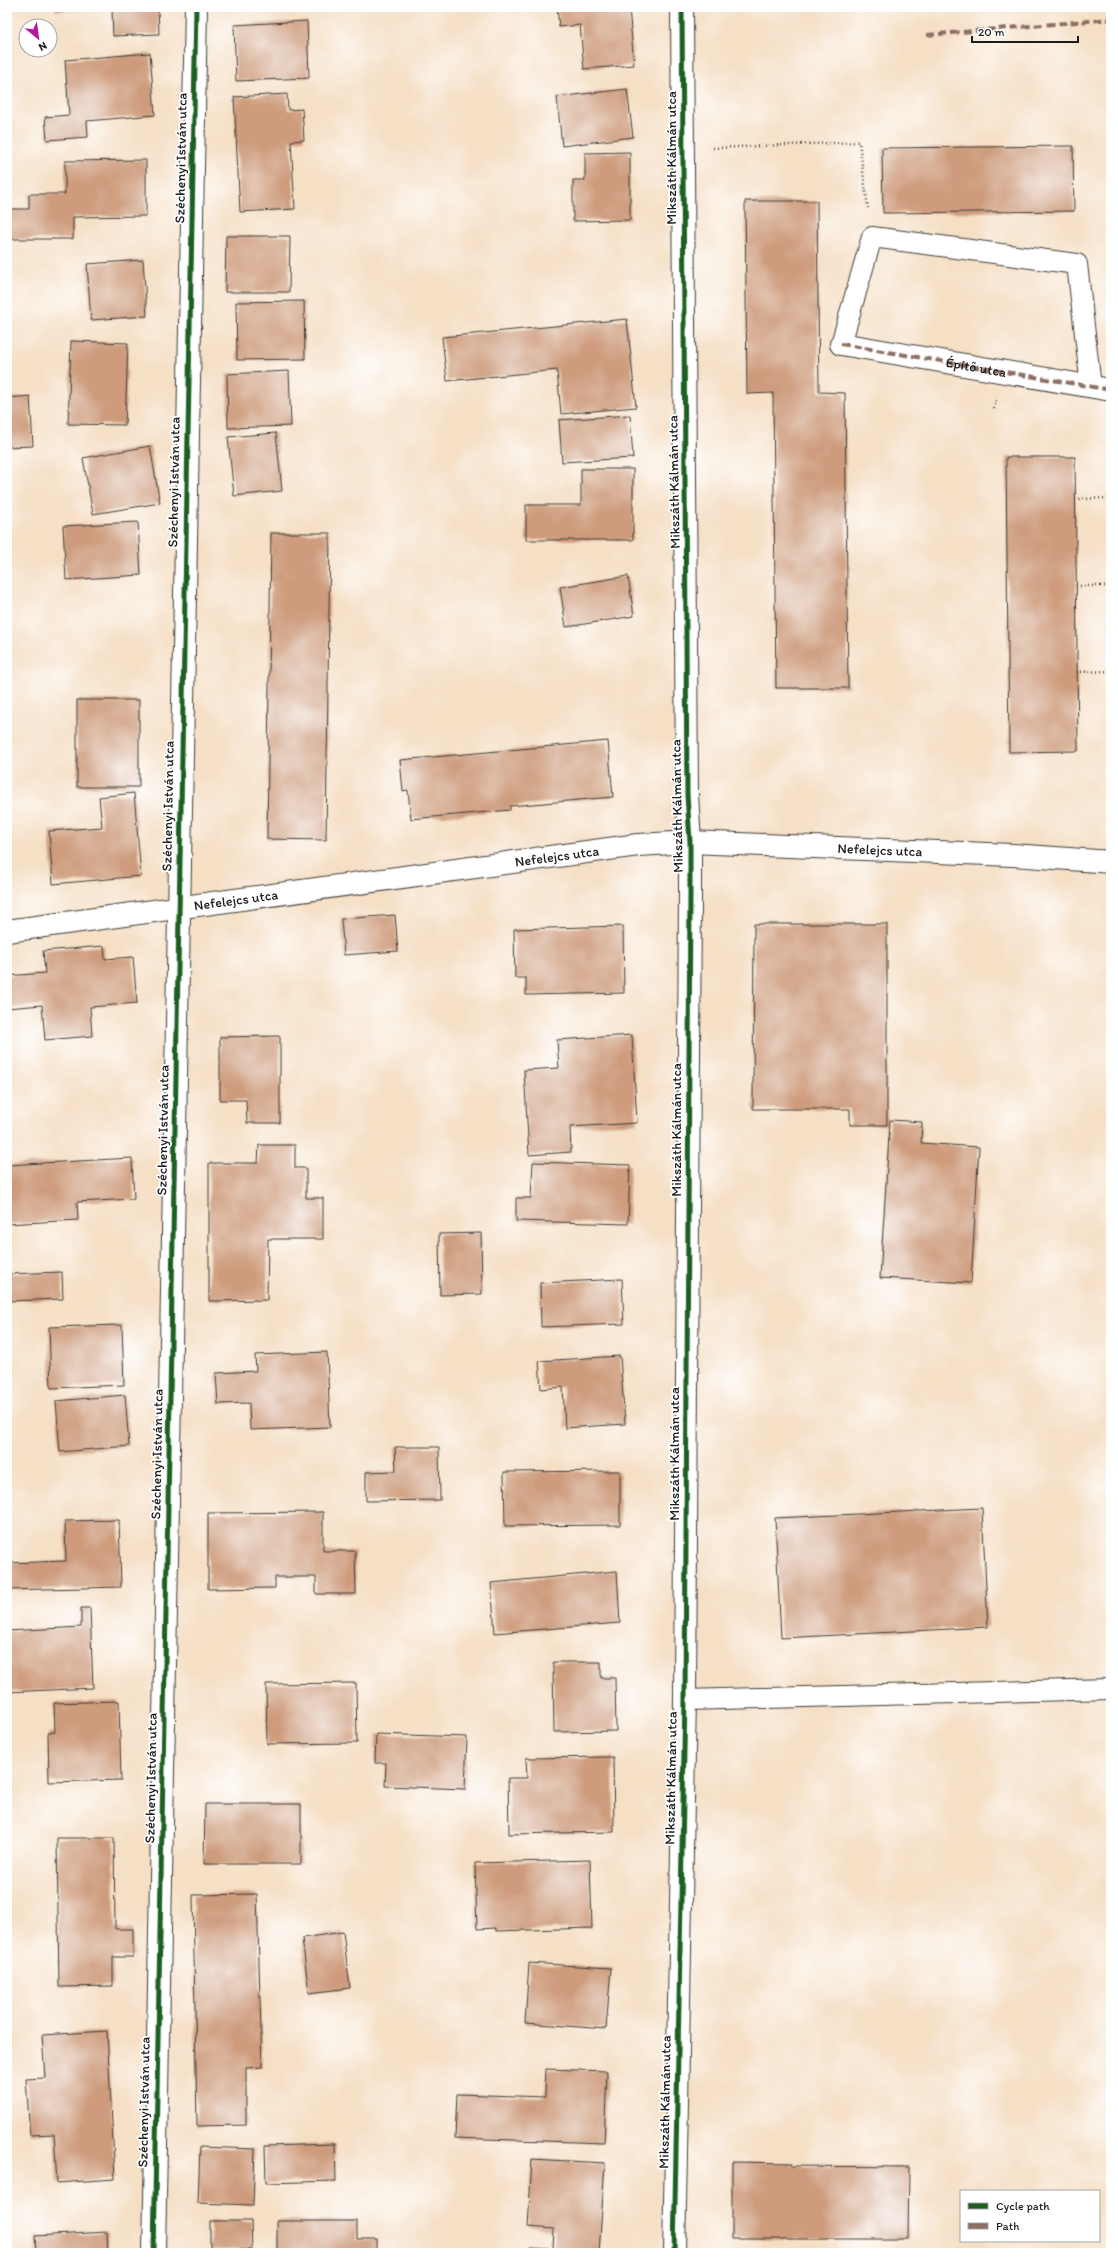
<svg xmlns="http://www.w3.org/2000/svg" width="1118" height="2260" font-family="Itim,sans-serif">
	<rect width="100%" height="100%" fill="#fff"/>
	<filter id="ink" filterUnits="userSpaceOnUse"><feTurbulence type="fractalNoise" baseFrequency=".025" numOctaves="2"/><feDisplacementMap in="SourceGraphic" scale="8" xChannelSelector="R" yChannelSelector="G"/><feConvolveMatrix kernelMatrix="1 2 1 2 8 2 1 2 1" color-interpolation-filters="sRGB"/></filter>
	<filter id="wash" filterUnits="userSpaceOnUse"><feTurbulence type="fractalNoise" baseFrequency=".012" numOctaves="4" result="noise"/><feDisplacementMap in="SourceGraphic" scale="16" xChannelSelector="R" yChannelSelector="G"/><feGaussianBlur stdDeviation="0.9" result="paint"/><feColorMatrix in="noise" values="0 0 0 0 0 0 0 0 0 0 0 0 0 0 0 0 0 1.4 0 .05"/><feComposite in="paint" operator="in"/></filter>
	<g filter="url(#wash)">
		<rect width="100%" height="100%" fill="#f5dfc5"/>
		<g id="blocks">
			<!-- building -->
			<path fill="#ce9c7d" d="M55,7H158L159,34L113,36L112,9L55,11Z
				M557,7H629L634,65L584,69L580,25L559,27Z
				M307,21L309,78L236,81L234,25Z
				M150,53L155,115L87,121L88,137L47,140L45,117L69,115L65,60Z
				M627,89L633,137L562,146L557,97Z
				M287,94L288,110L302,109L304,140L291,141L295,209L240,212L234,97Z
				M1073,146L1074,211L883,213L882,148Z
				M630,152V220L573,221V180H585V153Z
				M146,160V216L73,217V239H7V209H29V194H65V161Z
				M745,201H817L819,392L845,393L848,688H776L773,393L747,394Z
				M226,236H290L289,292H225Z
				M143,260L147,316L91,320L87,264Z
				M7,276H9L10,315H7Z
				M304,301L305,359L237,360L236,302Z
				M627,319L636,407L561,414L557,370L447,381L442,337Z
				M71,341L128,343L125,425L68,424Z
				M289,371L291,426L228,428L227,374Z
				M30,396L33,446L7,447V398Z
				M630,415L633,458L562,462L559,420Z
				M276,433L282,491L234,496L228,437Z
				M150,446L160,503L93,514L83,458Z
				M1006,457H1075L1078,751L1009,752Z
				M581,469H633V540H526V505H581Z
				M138,522L141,575L66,580L63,526Z
				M271,533H330L326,840L267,839Z
				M628,576L634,616L566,627L560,587Z
				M77,700H139V787H77Z
				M608,741L613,797L510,806V810L411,819L408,790L403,791L400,760Z
				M134,793L141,876L53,884L49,831L102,827L99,797Z
				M395,915L398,951L344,955L341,919Z
				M754,924H887V1125H850V1109H753Z
				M623,926L624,993L526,995V978H515L514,929Z
				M104,946L105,959L133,957L137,1003L90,1007L92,1036L45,1040L42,1005L7,1008V976L45,973L43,951Z
				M632,1035L637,1123L570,1127L571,1152L529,1155L524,1070L559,1068L557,1040Z
				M280,1036V1123H247L246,1100H220V1037Z
				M890,1120L922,1122L921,1143L979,1147L971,1283L880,1278Z
				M259,1145H295V1168H306V1198H323V1239H268L267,1300L209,1301V1163H258Z
				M132,1158L134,1199L77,1202L78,1220L7,1224V1165Z
				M533,1162L630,1165L628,1224L516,1221V1198H531Z
				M481,1233L482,1294L440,1295L439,1234Z
				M62,1272L63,1299L7,1301V1274Z
				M622,1279L624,1324L541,1327L540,1283Z
				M122,1325L124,1385L51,1388L49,1327Z
				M327,1352L330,1427L250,1430L249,1403L218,1404L216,1373L256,1371L255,1355Z
				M620,1356L625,1424L565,1428L563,1387L541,1389L539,1361Z
				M125,1395L129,1446L60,1452L56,1401Z
				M395,1447H439L440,1500L366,1501V1472L396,1471Z
				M620,1471V1525L505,1526L504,1472Z
				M982,1508L988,1627L781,1638L775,1518Z
				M323,1512V1551H355L356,1594H316V1577H275V1588L208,1589V1513Z
				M119,1520L121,1587L7,1590V1563L66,1561L65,1521Z
				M617,1571L620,1623L495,1633L491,1583Z
				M81,1608H90L93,1688L7,1692V1631L81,1627Z
				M553,1662H601V1678H615L616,1731L554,1732Z
				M356,1683L357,1743L267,1744L266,1684Z
				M119,1701L121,1780L49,1782L48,1733L55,1732L54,1703Z
				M376,1734L467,1737L465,1789L385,1786L386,1763H375Z
				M613,1757L614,1832L509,1834L508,1778H527L526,1758Z
				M205,1804H301V1864H204Z
				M57,1838H114L115,1929H133V1957H113V1986L59,1987Z
				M590,1860L592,1928L496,1931V1928L477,1929L475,1863Z
				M257,1894L262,2067L246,2068V2125L197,2126L193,1895Z
				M343,1932L350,1988L309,1993L302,1938Z
				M529,1963L611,1968L606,2029L525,2023Z
				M107,2031L115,2179L57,2183L54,2134L30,2135L26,2079L45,2078L42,2035Z
				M546,2069L607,2071L604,2143L455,2138L457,2094L545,2097Z
				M335,2144L336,2181L266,2183L265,2146Z
				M200,2147L255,2149L253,2205L198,2203Z
				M532,2159L605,2163L599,2253H531V2248L553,2249L554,2229L528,2227Z
				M732,2162L792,2163L791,2166L909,2167L908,2239H732Z
				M210,2221H251L252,2250H210Z
				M277,2221H357V2239H377V2253H277Z
				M107,2232L108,2253H36L35,2236Z"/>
		</g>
	</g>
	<g filter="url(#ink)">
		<use href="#blocks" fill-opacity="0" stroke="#3d3935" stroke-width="1"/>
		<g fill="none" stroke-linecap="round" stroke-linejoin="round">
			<!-- service casing -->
			<g stroke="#3d3935" stroke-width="22">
				<path id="service" d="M841,344L872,237L1077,264L1091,387
					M685,1700L1111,1689"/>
			</g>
			<!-- minor casing -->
			<g stroke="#3d3935" stroke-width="24">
				<g id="minor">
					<path id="s1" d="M841,344L1111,390"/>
					<path id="s2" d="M7,931L638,845L690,842L1013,855L1111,862"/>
					<path d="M154,2253L196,7"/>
					<path d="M674,2253L685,1700L690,894V842L687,795L682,7"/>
				</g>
			</g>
			<!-- path -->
			<path stroke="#3d3935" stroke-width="2.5" stroke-dasharray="1 3" stroke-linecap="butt" d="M713,148L859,142L868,208
				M994,409L996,400
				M1075,499L1111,498
				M1076,586H1111
				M1077,672L1111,671"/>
			<!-- service -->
			<use href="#service" stroke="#fff" stroke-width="20"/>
			<!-- minor -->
			<use href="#minor" stroke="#fff" stroke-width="22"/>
			<!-- quiet -->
			<path stroke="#8d6e63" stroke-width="4" stroke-dasharray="8 4" stroke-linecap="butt" d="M927,35L1111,19
				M841,344L1111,390"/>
			<!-- cycleway casing -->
			<g stroke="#fff" stroke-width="8">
				<path id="cycleway" d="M154,2253L196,7
					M674,2253L685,1700L690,894V842L687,795L682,7"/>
			</g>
			<!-- cycleway -->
			<use href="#cycleway" stroke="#1b5e20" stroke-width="5"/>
		</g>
	</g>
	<g text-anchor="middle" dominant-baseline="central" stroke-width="3.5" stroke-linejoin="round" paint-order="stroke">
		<!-- street labels -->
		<g font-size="14" fill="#1c1c1c" stroke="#fff">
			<text transform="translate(181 158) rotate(-89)">Széchenyi István utca</text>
			<text transform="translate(671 158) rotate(-90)">Mikszáth Kálmán utca</text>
			<text stroke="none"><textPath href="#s1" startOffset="137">Építő utca</textPath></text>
			<text transform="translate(174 482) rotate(-89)">Széchenyi István utca</text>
			<text transform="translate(674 482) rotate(-91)">Mikszáth Kálmán utca</text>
			<text transform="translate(168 806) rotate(-89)">Széchenyi István utca</text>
			<text transform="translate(677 806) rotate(-91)">Mikszáth Kálmán utca</text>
			<text stroke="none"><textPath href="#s2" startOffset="879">Nefelejcs utca</textPath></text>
			<text stroke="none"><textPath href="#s2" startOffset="555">Nefelejcs utca</textPath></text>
			<text stroke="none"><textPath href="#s2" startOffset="231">Nefelejcs utca</textPath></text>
			<text transform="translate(163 1130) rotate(-89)">Széchenyi István utca</text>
			<text transform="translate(676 1130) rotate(-90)">Mikszáth Kálmán utca</text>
			<text transform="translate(157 1454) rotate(-89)">Széchenyi István utca</text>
			<text transform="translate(674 1454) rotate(-90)">Mikszáth Kálmán utca</text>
			<text transform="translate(151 1778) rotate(-89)">Széchenyi István utca</text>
			<text transform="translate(671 1778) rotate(-89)">Mikszáth Kálmán utca</text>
			<text transform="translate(144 2102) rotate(-89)">Széchenyi István utca</text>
			<text transform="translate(665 2102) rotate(-89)">Mikszáth Kálmán utca</text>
		</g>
	</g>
	<!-- margin -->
	<rect width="1118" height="2260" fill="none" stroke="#fff" stroke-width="24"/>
	<!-- legend -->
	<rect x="960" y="2190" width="140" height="52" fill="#ffffff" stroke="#a4a4a4"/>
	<rect x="968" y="2203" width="20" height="6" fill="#1b5e20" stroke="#a4a4a4"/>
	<text x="996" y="2210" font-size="12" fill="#1c1c1c">Cycle path</text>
	<rect x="968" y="2223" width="20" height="6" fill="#8d6e63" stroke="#a4a4a4"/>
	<text x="996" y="2230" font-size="12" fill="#1c1c1c">Path</text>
	<!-- north arrow -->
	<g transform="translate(38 38) rotate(151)"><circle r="19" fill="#ffffff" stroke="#a4a4a4"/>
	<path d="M0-3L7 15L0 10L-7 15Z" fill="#b5179e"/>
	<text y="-6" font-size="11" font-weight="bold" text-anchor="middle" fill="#1c1c1c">N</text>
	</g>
	<!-- scale -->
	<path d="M972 36v6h106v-6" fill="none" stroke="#1c1c1c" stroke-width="2"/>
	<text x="978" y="36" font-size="12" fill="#1c1c1c" stroke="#ffffff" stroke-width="3" paint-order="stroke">20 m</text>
</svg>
